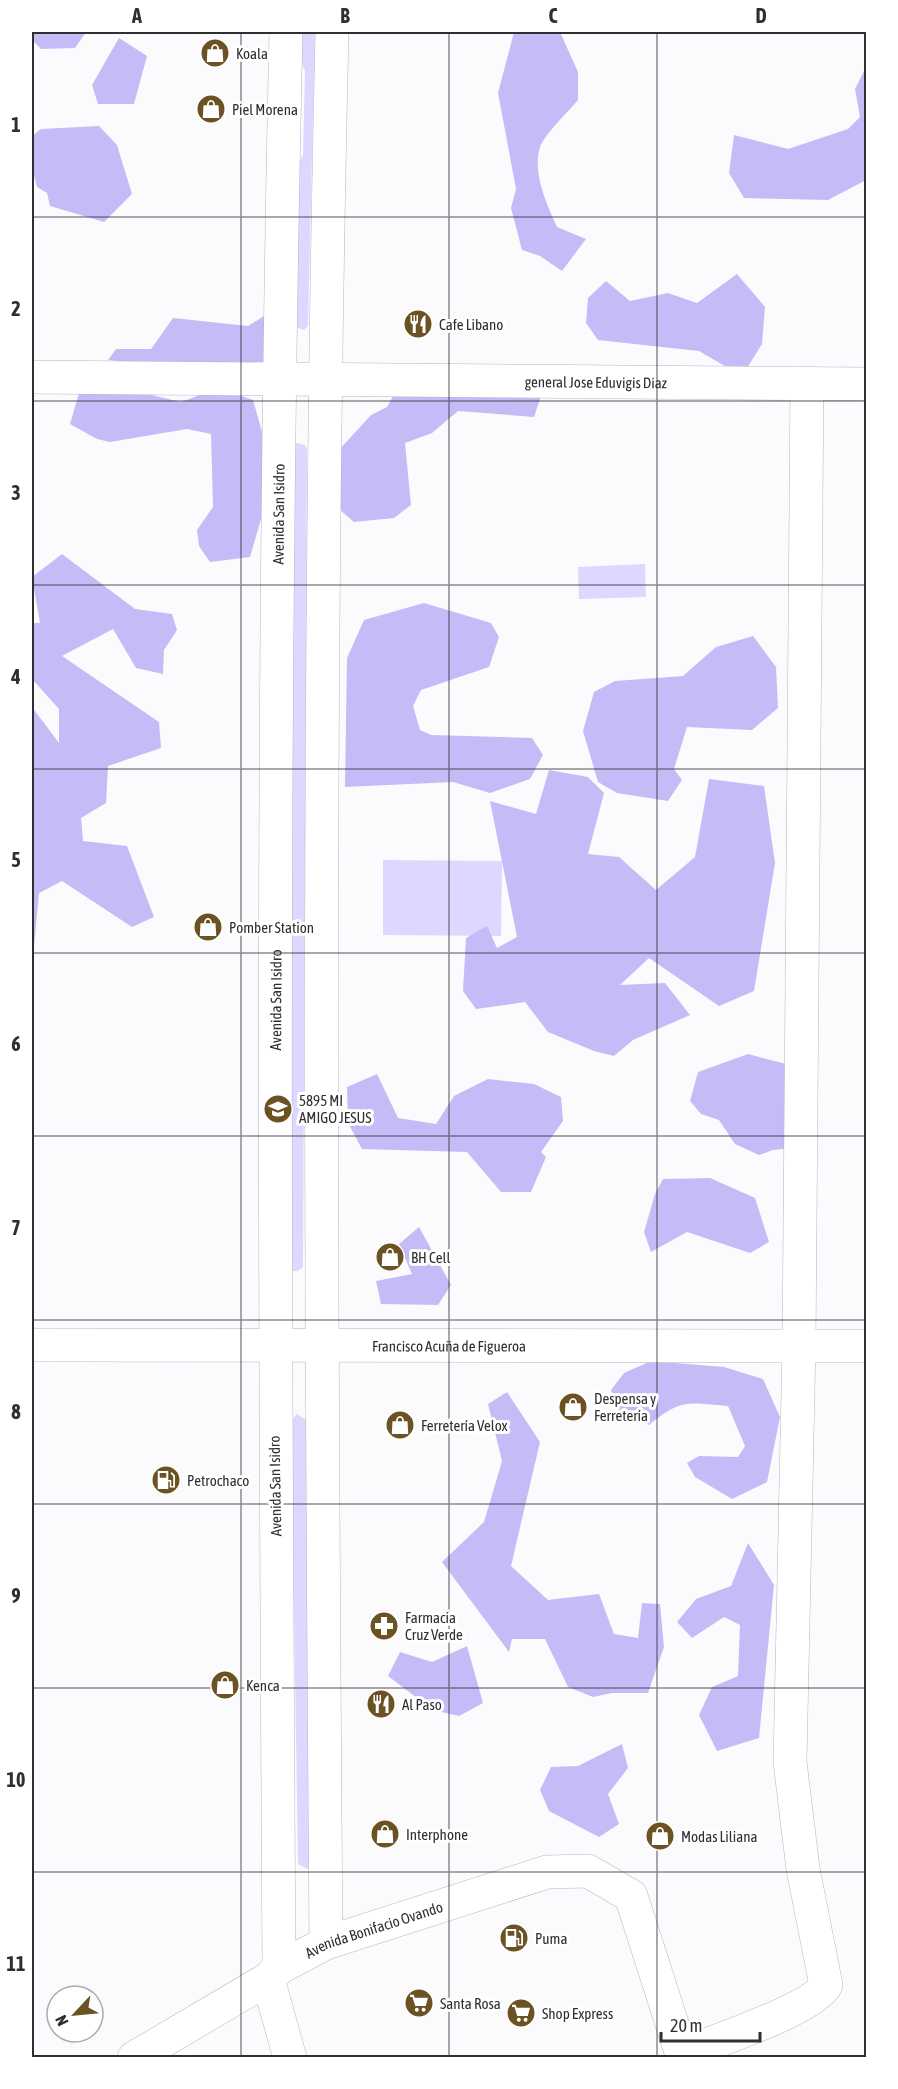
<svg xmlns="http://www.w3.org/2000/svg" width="898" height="2089" font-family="'Asap Condensed',sans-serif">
	<rect width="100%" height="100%" fill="#fbfbfd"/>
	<!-- green -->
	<path fill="#ddd8ff" d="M300,32H315L308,326L304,330L296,327L300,161L303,155L305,71L300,60Z
		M297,443L305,445L307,449L303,1267L298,1271H292L289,1269L294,444Z
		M645,564L646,597L579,599L578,567Z
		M383,860L502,861L501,936L383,935Z
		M297,1414L306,1420L313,1864L307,1869L298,1864L291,1420Z"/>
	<!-- forest -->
	<path fill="#c4bcf6" d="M32,32H86L75,48L41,49L32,40Z
		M514,32H560L578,72V100C569,111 544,135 540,147C532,173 547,204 557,227L586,239L562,271L540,256L522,250L511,208L516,189L498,93Z
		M119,38L147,56L134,104H98L92,85Z
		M866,67V180L828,200L744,198L729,173L734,135L788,149L848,129L860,117L855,89Z
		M99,126L117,145L132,194L104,222L50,206L47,193L37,187L32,168V136L41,129Z
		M737,274L765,307L762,344L742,376L699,351L598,340L586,323L588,298L606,281L630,301L668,293L697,303Z
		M274,310L266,369L250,373L108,360L116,349H151L173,318L248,326Z
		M122,388L181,402L213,390L227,391L253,400L274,474L250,557L210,562L199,546L197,530L213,507L211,434L187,429L110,442L97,439L70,424L79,393Z
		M396,391L541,396L534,417L458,411L432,433L405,443L411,505L394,518L354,522L332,503L339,450L371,415L387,407Z
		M62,554L135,609L172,614L177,630L164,650L163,674L136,668L113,629L62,656L159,722L161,748L108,766L106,803L81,818L83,841L127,846L154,917L132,927L62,881L39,893L32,968V707L59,743V709L32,679V623H40L32,577Z
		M424,603L491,623L499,637L489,667L421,690L413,706L420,730L431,735L532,738L543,755L530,779L490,793L453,782L345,787L347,658L364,620Z
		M753,636L776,667L778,708L752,730L687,727L674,769L682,780L668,801L617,793L598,782L583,731L594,692L615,681L683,676L716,647Z
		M549,770L588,777L604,793L588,854L619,857L656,890L695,857L709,779L764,786L775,863L754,991L719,1006L649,958L620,985L665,983L690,1015L633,1040L614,1056L594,1051L548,1032L525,1002L476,1009L463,991L466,938L487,926L497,948L517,937L490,801L536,814Z
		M748,1054L805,1069L811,1146L773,1150L759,1155L735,1144L719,1120L701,1114L690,1101L698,1072Z
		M377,1074L398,1118L436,1124L454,1096L488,1079L534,1084L561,1097L563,1121L541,1152L546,1157L531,1192H501L467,1152L362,1149L348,1123L347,1087Z
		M710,1178L755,1198L769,1242L750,1253L687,1232L651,1252L644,1232L655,1194L663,1179Z
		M419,1227L451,1285L438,1305L381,1304L376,1281L412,1274L399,1244Z
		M651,1361L724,1367L763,1379L780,1417L767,1482L732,1499L695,1477L687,1463L699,1456L738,1457L745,1446L728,1406C686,1403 683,1398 649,1425L619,1413L611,1390L624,1373Z
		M507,1392L540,1442L511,1566L548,1600L599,1594L614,1634L638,1638L642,1603L660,1604L664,1647L648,1693H612L593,1697L568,1687L545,1639H512L509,1652L442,1562L484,1522L502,1461L488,1404Z
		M748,1543L774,1585L759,1738L717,1751L699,1715L712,1687L738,1676L740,1625L724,1617L692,1638L677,1622L696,1599L731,1586Z
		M467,1646L483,1703L459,1716L433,1710L388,1676L400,1652L432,1662Z
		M622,1744L628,1768L608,1794L619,1824L599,1837L549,1811L540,1790L551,1767L578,1766Z"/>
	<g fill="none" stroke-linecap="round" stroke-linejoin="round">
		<!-- minor casing -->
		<g stroke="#b6b5c1" stroke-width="34">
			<g id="minor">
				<path id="s1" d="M32,377L866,384"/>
				<path d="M268,1979L290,2058"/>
				<path d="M682,2054C712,2042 812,2010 826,1985L803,1869L790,1762L799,1345L807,383"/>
			</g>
		</g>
		<!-- tertiary casing -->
		<g stroke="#b6b5c1" stroke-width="34">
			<g id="tertiary">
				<path id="s2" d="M32,1345L866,1346"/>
			</g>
		</g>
		<!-- secondary casing -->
		<g stroke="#b6b5c1" stroke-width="34">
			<g id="secondary">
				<path d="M326,1943C321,1306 317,668 332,32"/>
				<path id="s3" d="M279,1968C275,1323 271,677 286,32"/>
				<path id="s4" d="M134,2058L268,1979L279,1968L326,1943L547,1872L588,1871L631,1896L683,2058"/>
			</g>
		</g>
		<!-- minor -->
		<use href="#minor" stroke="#fff" stroke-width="33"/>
		<!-- tertiary -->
		<use href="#tertiary" stroke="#fff" stroke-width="33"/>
		<!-- secondary -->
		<use href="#secondary" stroke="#fff" stroke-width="33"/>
	</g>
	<!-- grid -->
	<path fill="none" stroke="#2e2e33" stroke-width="1.5" stroke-opacity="0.55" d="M241,32V2058M449,32V2058M657,32V2058M32,217H866M32,401H866M32,585H866M32,769H866M32,953H866M32,1136H866M32,1320H866M32,1504H866M32,1688H866M32,1872H866"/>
	<!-- icons -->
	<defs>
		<g id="shop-disc" transform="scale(1.5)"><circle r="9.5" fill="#6b5223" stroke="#fff"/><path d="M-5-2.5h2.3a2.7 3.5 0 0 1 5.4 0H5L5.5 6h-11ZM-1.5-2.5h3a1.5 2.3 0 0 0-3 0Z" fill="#fff"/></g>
		<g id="restaurant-disc" transform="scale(1.5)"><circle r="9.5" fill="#6b5223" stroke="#fff"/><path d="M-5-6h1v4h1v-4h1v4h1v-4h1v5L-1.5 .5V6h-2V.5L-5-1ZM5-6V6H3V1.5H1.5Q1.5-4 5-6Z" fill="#fff"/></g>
		<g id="school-disc" transform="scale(1.5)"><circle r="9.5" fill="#6b5223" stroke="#fff"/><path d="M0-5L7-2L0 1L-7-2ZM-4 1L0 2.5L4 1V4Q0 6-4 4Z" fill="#fff"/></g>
		<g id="fuel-disc" transform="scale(1.5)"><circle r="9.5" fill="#6b5223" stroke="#fff"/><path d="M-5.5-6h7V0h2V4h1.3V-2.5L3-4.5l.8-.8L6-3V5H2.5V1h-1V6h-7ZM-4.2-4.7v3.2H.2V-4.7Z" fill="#fff"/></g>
		<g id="pharmacy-disc" transform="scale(1.5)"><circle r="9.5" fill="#6b5223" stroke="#fff"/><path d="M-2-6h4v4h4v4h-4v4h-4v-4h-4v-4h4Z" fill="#fff"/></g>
		<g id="supermarket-disc" transform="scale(1.5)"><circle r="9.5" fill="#6b5223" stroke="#fff"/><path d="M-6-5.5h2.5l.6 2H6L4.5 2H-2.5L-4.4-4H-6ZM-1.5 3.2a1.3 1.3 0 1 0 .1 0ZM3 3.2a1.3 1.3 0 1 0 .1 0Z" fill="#fff"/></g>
	</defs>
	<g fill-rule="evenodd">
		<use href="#shop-disc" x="215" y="53"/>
		<use href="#shop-disc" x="211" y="109"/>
		<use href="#restaurant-disc" x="418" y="324"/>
		<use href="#shop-disc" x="208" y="927"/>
		<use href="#school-disc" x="278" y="1109"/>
		<use href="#shop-disc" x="390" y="1257"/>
		<use href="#shop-disc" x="573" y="1407"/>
		<use href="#shop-disc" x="400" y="1425"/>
		<use href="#fuel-disc" x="166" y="1480"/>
		<use href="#pharmacy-disc" x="384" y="1626"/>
		<use href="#shop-disc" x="225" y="1685"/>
		<use href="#restaurant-disc" x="381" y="1704"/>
		<use href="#shop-disc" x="385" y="1834"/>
		<use href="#shop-disc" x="660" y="1836"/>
		<use href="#fuel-disc" x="514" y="1938"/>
		<use href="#supermarket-disc" x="419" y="2003"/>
		<use href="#supermarket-disc" x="521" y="2013"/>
	</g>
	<g text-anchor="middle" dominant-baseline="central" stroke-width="6" stroke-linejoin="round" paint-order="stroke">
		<!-- poi labels -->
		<g font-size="15" fill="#2e2e33" stroke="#fff" text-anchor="start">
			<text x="236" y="53">Koala</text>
			<text x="232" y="109">Piel Morena</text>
			<text x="439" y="324">Cafe Libano</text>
			<text x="229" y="927">Pomber Station</text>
			<text x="299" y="1100">5895 MI<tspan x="299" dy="17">AMIGO JESUS</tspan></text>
			<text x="411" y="1257">BH Cell</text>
			<text x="594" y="1398">Despensa y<tspan x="594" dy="17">Ferretería</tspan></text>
			<text x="421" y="1425">Ferretería Velox</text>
			<text x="187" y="1480">Petrochaco</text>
			<text x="405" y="1617">Farmacia<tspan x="405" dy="17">Cruz Verde</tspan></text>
			<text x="246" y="1685">Kenca</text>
			<text x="402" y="1704">Al Paso</text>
			<text x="406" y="1834">Interphone</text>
			<text x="681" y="1836">Modas Liliana</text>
			<text x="535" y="1938">Puma</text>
			<text x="440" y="2003">Santa Rosa</text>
			<text x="542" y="2013">Shop Express</text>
		</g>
		<!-- street labels -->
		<g font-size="15" fill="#2e2e33" stroke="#fff">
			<text stroke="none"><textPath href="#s1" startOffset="564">general Jose Eduvigis Diaz</textPath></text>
			<text stroke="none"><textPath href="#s3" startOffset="1454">Avenida San Isidro</textPath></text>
			<text stroke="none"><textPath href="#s3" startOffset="968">Avenida San Isidro</textPath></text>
			<text stroke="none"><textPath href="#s2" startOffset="417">Francisco Acuña de Figueroa</textPath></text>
			<text transform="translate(275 1486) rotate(-91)">Avenida San Isidro</text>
			<text stroke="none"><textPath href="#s4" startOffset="274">Avenida Bonifacio Ovando</textPath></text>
		</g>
	</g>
	<!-- border -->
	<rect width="898" height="2089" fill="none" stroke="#ffffff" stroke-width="66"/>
	<!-- north arrow -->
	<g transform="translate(75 2014) rotate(244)"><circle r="28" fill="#ffffff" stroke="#ababad" stroke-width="1.5"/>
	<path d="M0-4.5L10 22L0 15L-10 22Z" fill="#6b5223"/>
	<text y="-9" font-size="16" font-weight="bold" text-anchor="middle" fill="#2e2e33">N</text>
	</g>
	<!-- scale -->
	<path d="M661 2032v9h99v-9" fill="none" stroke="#2e2e33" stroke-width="3"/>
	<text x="670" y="2032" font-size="18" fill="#2e2e33" stroke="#ffffff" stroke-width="4.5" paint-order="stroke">20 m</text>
	<rect x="33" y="33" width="832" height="2023" fill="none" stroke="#2e2e33" stroke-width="2"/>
	<g font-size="20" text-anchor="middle" font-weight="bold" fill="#2e2e33">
		<text x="137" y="23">A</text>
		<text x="345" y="23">B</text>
		<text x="553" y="23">C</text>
		<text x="761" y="23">D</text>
		<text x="16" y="132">1</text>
		<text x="16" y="316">2</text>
		<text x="16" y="500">3</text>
		<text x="16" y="684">4</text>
		<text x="16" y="867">5</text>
		<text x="16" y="1051">6</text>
		<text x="16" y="1235">7</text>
		<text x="16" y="1419">8</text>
		<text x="16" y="1603">9</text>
		<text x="16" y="1787">10</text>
		<text x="16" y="1971">11</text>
	</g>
</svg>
